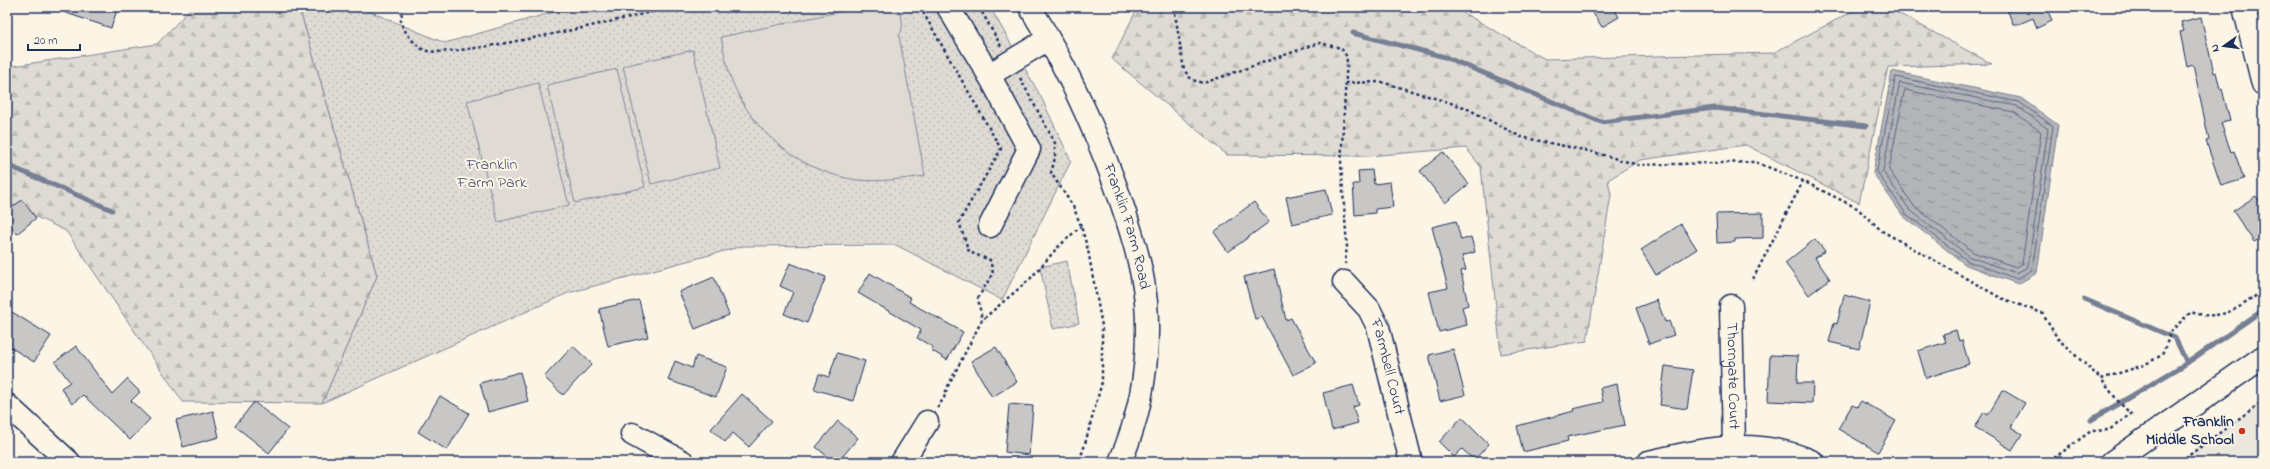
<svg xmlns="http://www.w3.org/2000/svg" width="2270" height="469" font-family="'Indie Flower',sans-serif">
	<defs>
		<pattern id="grass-dots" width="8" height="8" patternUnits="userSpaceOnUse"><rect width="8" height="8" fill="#dfdbd4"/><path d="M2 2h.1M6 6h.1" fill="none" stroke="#bfbcb8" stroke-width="1.8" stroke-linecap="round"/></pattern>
		<pattern id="forest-firs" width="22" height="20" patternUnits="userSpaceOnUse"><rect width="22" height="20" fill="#dfdbd4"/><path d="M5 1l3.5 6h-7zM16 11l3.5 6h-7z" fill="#bfbcb8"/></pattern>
		<pattern id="water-ripples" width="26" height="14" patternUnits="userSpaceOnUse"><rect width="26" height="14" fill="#b2b4b8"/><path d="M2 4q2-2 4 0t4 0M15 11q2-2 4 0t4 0" fill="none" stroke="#909399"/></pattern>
	</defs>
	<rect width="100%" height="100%" fill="#fcf5e5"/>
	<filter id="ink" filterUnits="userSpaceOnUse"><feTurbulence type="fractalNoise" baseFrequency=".025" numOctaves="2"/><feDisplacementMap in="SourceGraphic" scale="8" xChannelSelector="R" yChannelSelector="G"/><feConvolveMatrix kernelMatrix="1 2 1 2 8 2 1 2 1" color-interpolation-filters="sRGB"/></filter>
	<g filter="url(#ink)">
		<!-- built -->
		<path fill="#ece7dc" d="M2263,401V462H2179Z"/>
		<!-- grass -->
		<path fill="url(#grass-dots)" stroke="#7d8599" d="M299,7H359L445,43L571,7H990L1041,97L1071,161L1002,300L896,245L743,246L568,293L322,403L377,276Z
			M1067,261L1079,323L1053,329L1040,267Z"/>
		<!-- forest -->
		<path fill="url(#forest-firs)" stroke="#7d8599" d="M192,7H299L377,276L322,403L183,402L66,231L7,203V67L157,44Z
			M1138,7H1453L1545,59L1773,53L1861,7H1887L1992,64L1888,67L1859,203L1746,145L1640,160L1608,180L1611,195L1587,341L1501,354L1481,167L1466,148L1368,156L1227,155L1112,59Z"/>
		<!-- pitch -->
		<path fill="#dfdbd4" stroke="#7d8599" d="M862,7H895C903,16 905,26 899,36L925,176C903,179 880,182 858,180C807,174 759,138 737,92C728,75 725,56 721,37Z
			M693,50L720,168L651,184L623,66Z
			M617,69L645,187L575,203L547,85Z
			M538,83L569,205L498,222L467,101Z"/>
		<!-- water -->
		<path fill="url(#water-ripples)" stroke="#767f94" d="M1892,71L2021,98L2058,125L2037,273L2018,284L1966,265L1903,216L1873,173Z"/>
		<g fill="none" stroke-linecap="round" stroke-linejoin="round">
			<!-- shore -->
			<path stroke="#576482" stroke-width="1" d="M1896,77L2019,102L2053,126L2032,270L2017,279L1968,261L1906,214L1877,172Z
				M1900,83L2017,106L2048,129L2028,267L2016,273L1970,257L1910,210L1883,172Z
				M1905,90L2014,112L2041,132L2022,264L2016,267L1973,252L1914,206L1889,170Z"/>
			<!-- stream -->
			<path stroke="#767f94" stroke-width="5" d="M1353,33L1445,57L1601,122L1715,108L1866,126
				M7,165L112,210
				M2084,299L2175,338L2187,363L2263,310
				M2091,420L2187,363"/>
		</g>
		<!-- building -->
		<path fill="#c8c7c6" stroke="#1b2f5e" d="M57,7H118L111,28L57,10Z
			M1589,7H1613L1619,17L1602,27Z
			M2006,7H2056L2048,11L2052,21L2037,28L2033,18L2019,24H2013Z
			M2201,17L2214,73L2216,72L2220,89H2222L2230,121L2221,123L2231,152L2234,151L2244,179L2221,186L2206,141L2209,140L2193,65L2187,67L2180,32L2184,31L2181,22Z
			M1443,152L1469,184L1445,203L1420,171Z
			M1372,170L1374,184L1390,182L1393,207L1375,209V213L1355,215L1353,184H1359L1358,171Z
			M1326,189L1332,215L1292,224L1286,197Z
			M2256,196L2263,206V237L2254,242L2233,211Z
			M22,200L36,218L17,234L7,221V211Z
			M1254,202L1269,222L1228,252L1214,232Z
			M1763,213V238L1735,239V242L1717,243L1716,214Z
			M1456,221L1461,240L1471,237L1475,252L1462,256L1466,270L1461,271L1468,305L1462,307L1467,325L1439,332L1429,292L1448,288L1432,227Z
			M1681,224L1697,249L1656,275L1641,250Z
			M1815,239L1825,251L1815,258L1830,279L1809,295L1785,263Z
			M790,263L826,277L807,323L784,314L793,292L780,286Z
			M1274,269L1286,320L1291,318L1316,363L1293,375L1262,317L1255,319L1244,277Z
			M870,273L911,298L909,302L963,332L947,360L931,350L933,347L917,338L921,330L858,293Z
			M714,277L729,315L695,329L679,292Z
			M1844,295L1870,302L1859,349L1829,342L1834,323L1837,324Z
			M639,300L648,337L608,346L599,309Z
			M1657,300L1665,322L1669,321L1674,335L1649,344L1636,308Z
			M12,312L51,336L34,362L7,345V320Z
			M1956,330L1959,341L1962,340L1969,364L1926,378L1918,351L1946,342L1943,334Z
			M76,346L112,394L127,379L140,392L131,401L150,419L130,440L83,395L72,404L61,388L70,382L55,362Z
			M573,346L592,364L563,395L544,377Z
			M996,347L1017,382L992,397L971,361Z
			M1453,349L1465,395L1440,401L1429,355Z
			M837,353L865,361L853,401L814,389L819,374L829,377Z
			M1770,355L1798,356L1797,383H1813L1812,403L1768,401Z
			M696,356L727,367L716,397L668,380L675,361L692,368Z
			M1665,366L1693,370L1687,409L1660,405Z
			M520,372L528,401L488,412L480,383Z
			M1617,384L1625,425L1567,437L1568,441L1523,452L1517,426L1574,411L1573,409L1603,402L1600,388Z
			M1353,385L1359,405L1353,407L1358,423L1332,430L1323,393Z
			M2003,390L2025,403L2011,427L2022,434L2012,450L1975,427L1984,412L1988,415Z
			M742,394L772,421L749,447L733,433L725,442L711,429Z
			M440,396L469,413L447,450L418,432Z
			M1861,401L1896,421L1878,452L1838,429L1852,405L1857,407Z
			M254,402L288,429L269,453L235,426Z
			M1009,404L1033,406L1029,455L1005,452Z
			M213,411L219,437L183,447L176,420Z
			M1462,417L1489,444L1474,460L1462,449L1454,457L1439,442Z
			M838,421L858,438L838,462H834L816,447Z"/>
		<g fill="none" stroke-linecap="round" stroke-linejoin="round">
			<!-- minor casing -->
			<g stroke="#1b2f5e" stroke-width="25">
				<g id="minor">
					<path d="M948,7L989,75L1048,39"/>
					<path d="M2244,7L2263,84"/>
					<path d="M989,75L1029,149L990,226"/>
					<path id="s1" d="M1344,282L1369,309L1378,327L1411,462"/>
					<path id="s2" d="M1731,306L1734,446"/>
					<path d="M7,405L69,462"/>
					<path d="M632,434L683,462"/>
					<path d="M902,462L927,422"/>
					<path d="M1649,462C1705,448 1758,437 1813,462"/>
					<path d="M2112,462L2263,357"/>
				</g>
			</g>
			<!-- major casing -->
			<g stroke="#1b2f5e" stroke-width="25">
				<g id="major">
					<path id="s3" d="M1030,7C1065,64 1093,124 1116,187C1129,224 1142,263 1146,302C1150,356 1142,412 1120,462"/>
				</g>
			</g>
			<!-- path -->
			<path stroke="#1b2f5e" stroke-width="2.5" stroke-dasharray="3 3" stroke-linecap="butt" d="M402,7C402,12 401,18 401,22C403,31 416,46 424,50C445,61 638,16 671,7
				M920,7L1001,149L959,222L969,252L990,260L993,273L978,298L982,320
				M979,7L1001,46
				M1174,7L1184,70L1192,80L1204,83L1319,43L1341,48L1347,57L1341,164L1347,246L1345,264
				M1020,78L1055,143V158L1051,173L1073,206L1081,226L1088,250L1102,326V382L1083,451L1078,462
				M1345,83L1382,82L1464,107L1521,137L1593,152L1638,165L1755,162L1803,181L1857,208L1882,231L2001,298L2042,313L2058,339L2101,379
				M1753,279L1803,181
				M937,408L944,398L947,388L982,320L1030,279L1057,248L1081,226
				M2049,462L2091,431L2109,430L2131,414L2118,401L2101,379L2144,365L2162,355L2172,330L2191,312C2220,322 2241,308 2263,290
				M2180,462L2263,401"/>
			<!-- minor -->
			<use href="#minor" stroke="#fcf5e5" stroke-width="22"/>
			<!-- major -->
			<use href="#major" stroke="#fcf5e5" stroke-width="22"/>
		</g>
	</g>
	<!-- markers -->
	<circle fill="#c8321e" stroke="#fcf5e5" stroke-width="1.5" cx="2242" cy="431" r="4"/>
	<g text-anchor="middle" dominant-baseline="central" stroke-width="4" stroke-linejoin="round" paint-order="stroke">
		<!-- park labels -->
		<g font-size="16" fill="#425176" stroke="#fcf5e5">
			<text x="492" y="165">Franklin<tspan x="492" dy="18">Farm Park</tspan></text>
		</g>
		<!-- street labels -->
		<g font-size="16" fill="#1b2f5e" stroke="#fcf5e5">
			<text stroke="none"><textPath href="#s3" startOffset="241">Franklin Farm Road</textPath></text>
			<text stroke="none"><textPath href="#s1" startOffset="98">Farmbell Court</textPath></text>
			<text stroke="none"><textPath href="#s2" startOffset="70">Thorngate Court</textPath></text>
		</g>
		<!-- poi labels -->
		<g font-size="16" font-weight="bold" fill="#1b2f5e" stroke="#fcf5e5" text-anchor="end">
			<text x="2234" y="422">Franklin<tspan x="2234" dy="18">Middle School</tspan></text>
		</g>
	</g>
	<!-- margin -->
	<rect width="2270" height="469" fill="none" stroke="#fcf5e5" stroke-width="24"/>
	<rect x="12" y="12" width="2246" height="445" fill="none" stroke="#1b2f5e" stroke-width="1.5" filter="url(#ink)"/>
	<!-- north arrow -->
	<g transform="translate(2224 46) rotate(256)" stroke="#fcf5e5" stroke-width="3" paint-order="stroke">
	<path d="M0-3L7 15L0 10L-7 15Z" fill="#1b2f5e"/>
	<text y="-6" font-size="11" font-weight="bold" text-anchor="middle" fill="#1b2f5e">N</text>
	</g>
	<!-- scale -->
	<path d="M28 44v6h52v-6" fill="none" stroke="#1b2f5e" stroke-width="2"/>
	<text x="34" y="44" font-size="12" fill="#1b2f5e" stroke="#fcf5e5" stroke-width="3" paint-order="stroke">20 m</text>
</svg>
